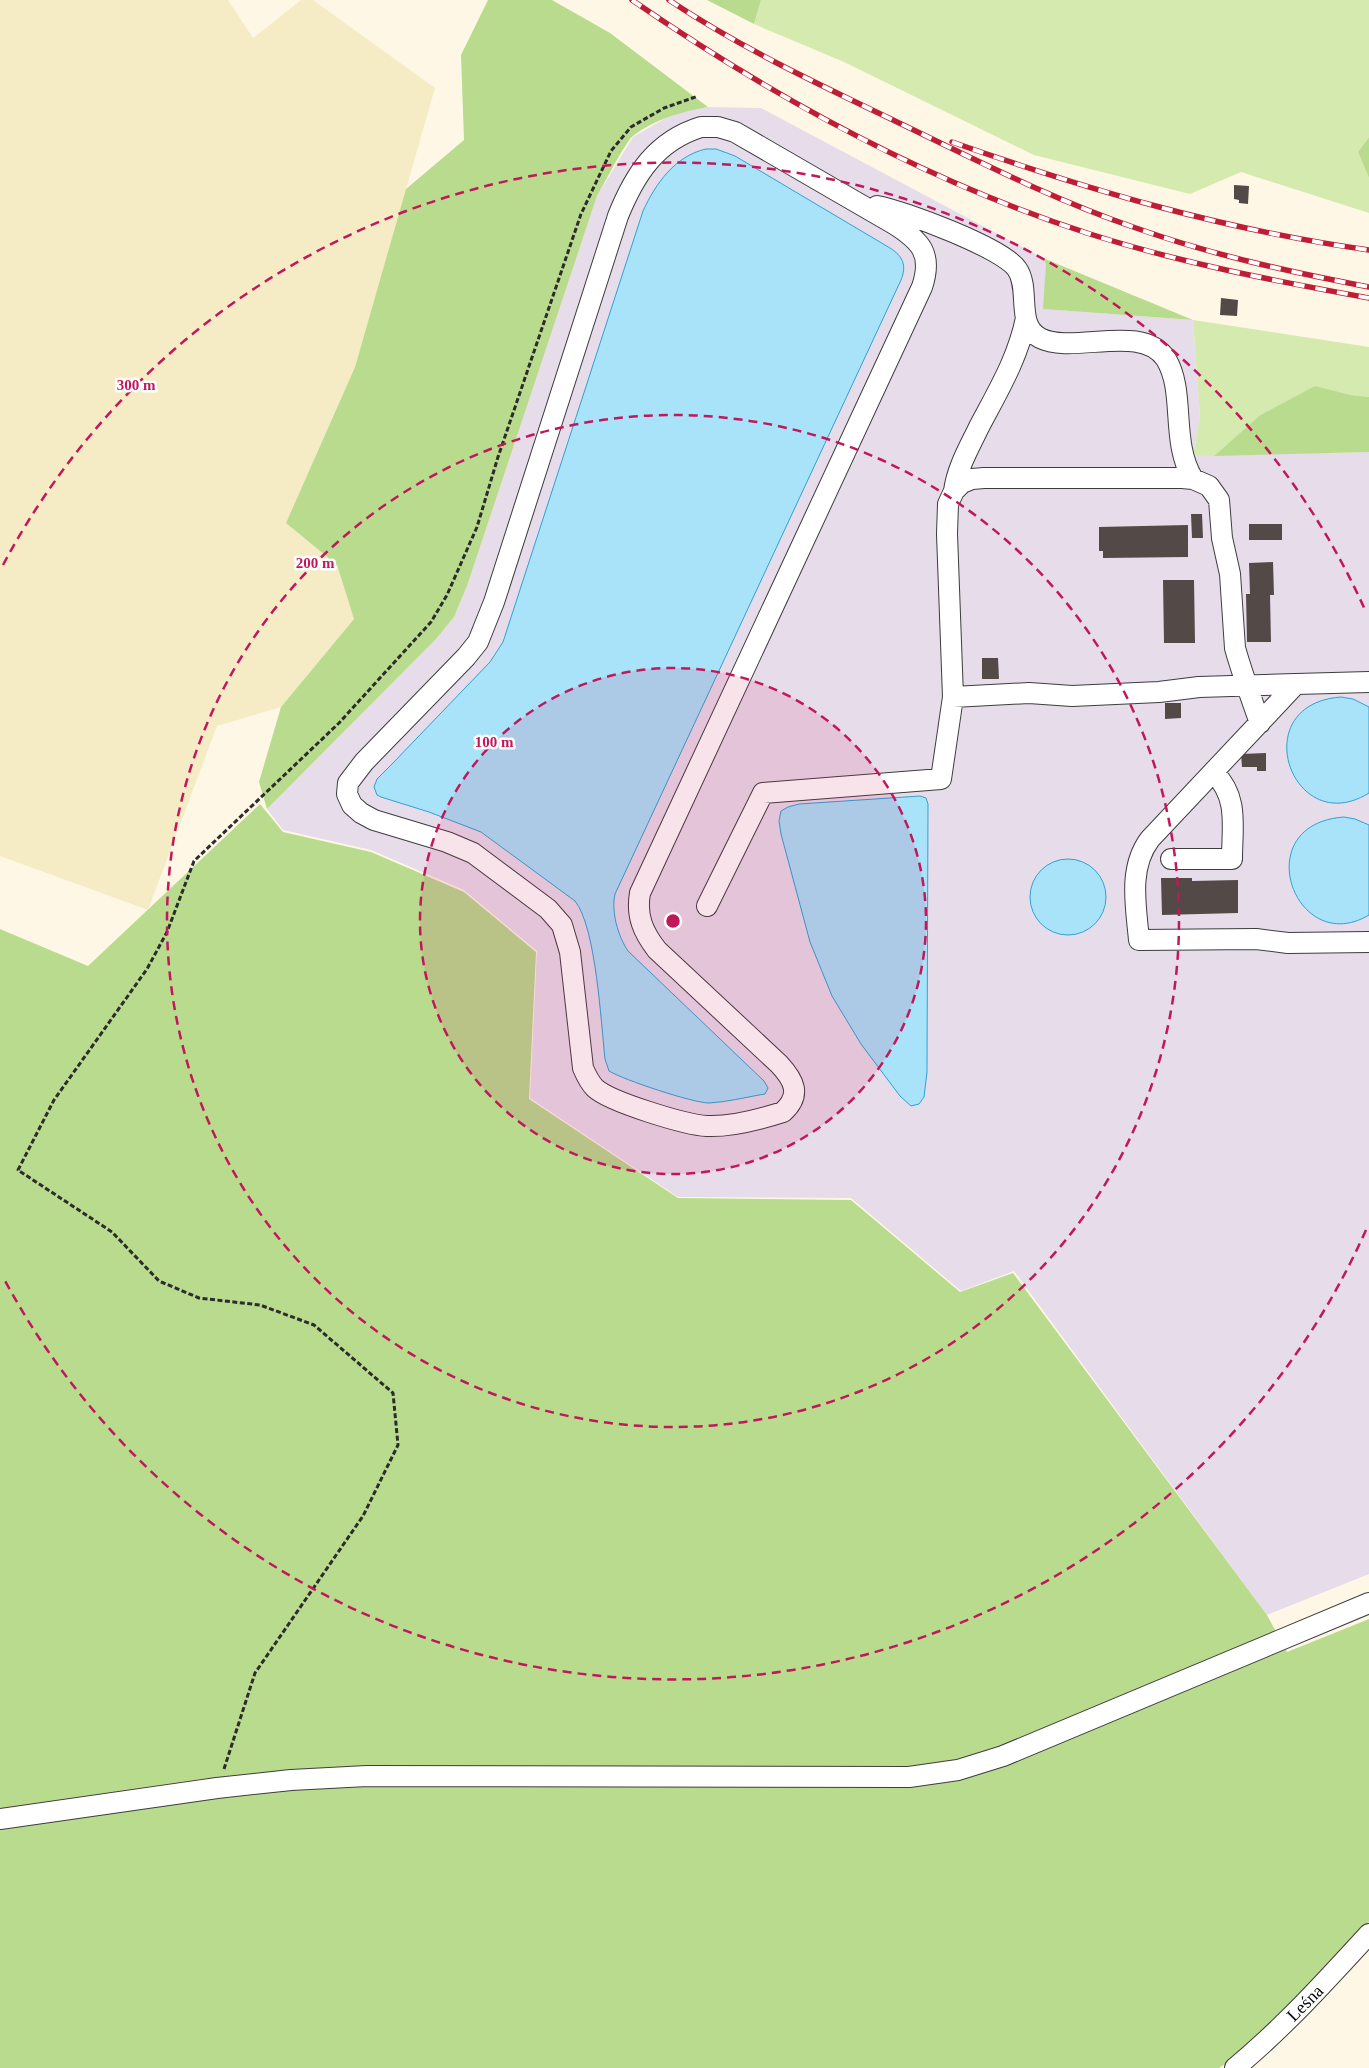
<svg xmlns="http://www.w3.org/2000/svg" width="1369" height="2068" font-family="'Times New Roman',serif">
	<rect width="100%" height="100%" fill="#fff7e6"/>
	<!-- industrial -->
	<path fill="#e7dcea" d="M708,107L761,108L1043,258L1046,264L1044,309L1193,320L1200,417L1193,455L1369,452V1574L1267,1615L1014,1271L961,1291L851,1198L678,1197L530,1098L537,951L464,890L371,850L283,830L267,809L437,638L454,617L467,586L597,196L633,137L664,119L683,111Z"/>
	<!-- farmland -->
	<path fill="#f5ecc6" d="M0,0H228L253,38L301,0H313L435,88L355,367L286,523L337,565L354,619L281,707L217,726L148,910L0,856Z"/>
	<!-- green -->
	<path fill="#d4eaaf" d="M761,0H1369V137L1358,152L1369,178V213L1241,172L1190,194L1034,155L844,62L754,24Z
		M1193,320L1369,347V397L1350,395L1259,416L1214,456L1193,455L1200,417Z"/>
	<!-- forest -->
	<path fill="#b9db8e" d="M488,0H552L610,33L708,107C683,111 653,120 633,136C624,144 605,183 597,196L467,586L454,617L437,638L267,809L259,782L281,707L354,619L337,565L286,523L355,367L406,189L464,140L461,55Z
		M707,0H761L754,24Z
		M1369,137V178L1358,152Z
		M1043,258L1193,320L1043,309L1046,264Z
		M1315,386L1350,395L1369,397V452L1214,456L1259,416Z
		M260,804L283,832L371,852L464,892L536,952L529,1099L678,1198L851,1200L960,1292L1013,1273L1267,1615L1287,1652L1369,1619V1922L1323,1972L1234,2058L1219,2068H0V929L88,966Z"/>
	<!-- water -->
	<path fill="#a9e3f9" stroke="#2da2d3" d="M706,149H716L735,156L890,248C903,256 907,266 901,280L615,894C611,912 618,936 628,951L764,1081L768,1088L765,1094L759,1095C743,1098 726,1102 709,1103C693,1103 624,1080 609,1071L605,1059C601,1023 596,927 575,901L481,832L429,812L381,797L377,795L374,787L377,779L392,764L490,662L503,642L643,211C656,183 675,156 706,149Z
		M1341,697L1353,699L1369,707V793C1292,841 1244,704 1341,697Z
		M920,796L926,798L928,804L927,1072L924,1097L919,1104L911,1106L900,1096L861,1044L832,996L810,942L781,834L779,821L781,811L788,807L799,804Z
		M1344,817L1355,819L1369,825V915C1295,959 1246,824 1344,817Z
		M1030 897a38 38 0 1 1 76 0a38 38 0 1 1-76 0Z"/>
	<!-- building -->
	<path fill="#534946" d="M1234,185L1249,186L1248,204L1239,203V200L1234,199Z
		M1221,298L1238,300L1237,316L1220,315Z
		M1191,514H1202L1203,538H1192Z
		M1249,524H1282V540H1249Z
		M1188,525V557L1103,558V551H1099V527Z
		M1273,562L1274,595H1270L1271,642H1247L1246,594H1250L1249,563Z
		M1163,580H1194L1195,643H1164Z
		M982,658H998L999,679H982Z
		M1165,703H1181V718L1165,719Z
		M1266,753V771H1257V767H1242L1241,754Z
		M1161,878H1192V881L1238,880V913L1162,915Z"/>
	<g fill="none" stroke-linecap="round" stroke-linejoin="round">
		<!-- minor casing -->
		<g stroke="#3d3d3d" stroke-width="22">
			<path id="minor" d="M701,127H718L735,132L894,224C921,241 933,254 922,287L640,893C636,916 643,932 657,950L779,1064C794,1080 802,1095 783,1112C761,1119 729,1127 707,1126C686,1125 610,1102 595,1088C589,1082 586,1075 583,1068L570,952L562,925L548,909L473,853L447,842L374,820L361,813L352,805L347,794L348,783L364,762L466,657L478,642L494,602L618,216C635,174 656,141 701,127Z
				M877,206C904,211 1003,248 1017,269C1031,289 1015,325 1040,338C1073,355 1142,322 1166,359C1186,392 1170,441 1193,479
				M954,491C957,468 969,448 979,427C998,391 1018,358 1026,318
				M1369,682L1296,684L1150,839C1128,868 1136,906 1139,940L1256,939L1288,943L1369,942
				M1260,723C1251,698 1242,673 1235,648L1230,574L1222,538L1219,500L1209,486L1193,479L1182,478H984L972,479L962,483L954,491L948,504L947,534L953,697L1029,693L1072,696L1159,692L1199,687L1296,684
				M1171,859H1232C1232,827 1239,797 1214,773
				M707,906L763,793L941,779L953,697
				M0,1819L217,1788L291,1780L367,1776L909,1777L958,1770L1003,1756L1369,1603
				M1235,2068C1284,2027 1326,1981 1369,1934"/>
		</g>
		<!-- path -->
		<path stroke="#2c2c2c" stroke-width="3" stroke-dasharray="5 2.5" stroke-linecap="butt" d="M224,1769L255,1673L363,1516L398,1445L393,1393L314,1325L260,1305L199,1298L159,1281L112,1232L18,1170L54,1100L147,969L167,932L194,861L339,723L431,622L447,595L477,527L498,457L581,214L611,151L631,127L664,108L698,96"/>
		<!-- minor -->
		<use href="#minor" stroke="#fff" stroke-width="20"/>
		<!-- rail casing -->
		<g stroke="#be1d36" stroke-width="5.5">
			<path id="rail" d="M632,0C774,98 925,181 1090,234C1181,263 1275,281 1369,298
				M669,0C739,47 816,83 891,119C972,158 1051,199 1136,228C1212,255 1290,272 1369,287
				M952,142C1089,190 1224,230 1369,250"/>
		</g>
		<!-- rail -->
		<use href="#rail" stroke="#fff" stroke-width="4" stroke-dasharray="11" stroke-linecap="butt"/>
	</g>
	<!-- distance rings -->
	<circle cx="673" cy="921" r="253" fill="#c2185b" fill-opacity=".12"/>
	<g fill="none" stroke="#c2185b" stroke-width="2.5" stroke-dasharray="9 6">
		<circle cx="673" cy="921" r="253"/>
		<circle cx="673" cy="921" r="506"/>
		<path d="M1366 1230A759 759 0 0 1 3 1277M3 565A759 759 0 0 1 1366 612"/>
	</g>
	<g text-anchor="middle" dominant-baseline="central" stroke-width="5" stroke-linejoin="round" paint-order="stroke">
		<!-- street labels -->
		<g font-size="18" fill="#0a0a0a" stroke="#fff">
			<text transform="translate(1305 2003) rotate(-45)">Leśna</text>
		</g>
	</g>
	<circle cx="673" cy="921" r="8" fill="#c2185b" stroke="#fff" stroke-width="2.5"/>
	<g font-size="15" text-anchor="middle" font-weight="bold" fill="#c2185b" stroke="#fff" stroke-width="5" stroke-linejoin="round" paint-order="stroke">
		<text x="136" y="390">300 m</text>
		<text x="315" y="568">200 m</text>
		<text x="494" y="747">100 m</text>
	</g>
</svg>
